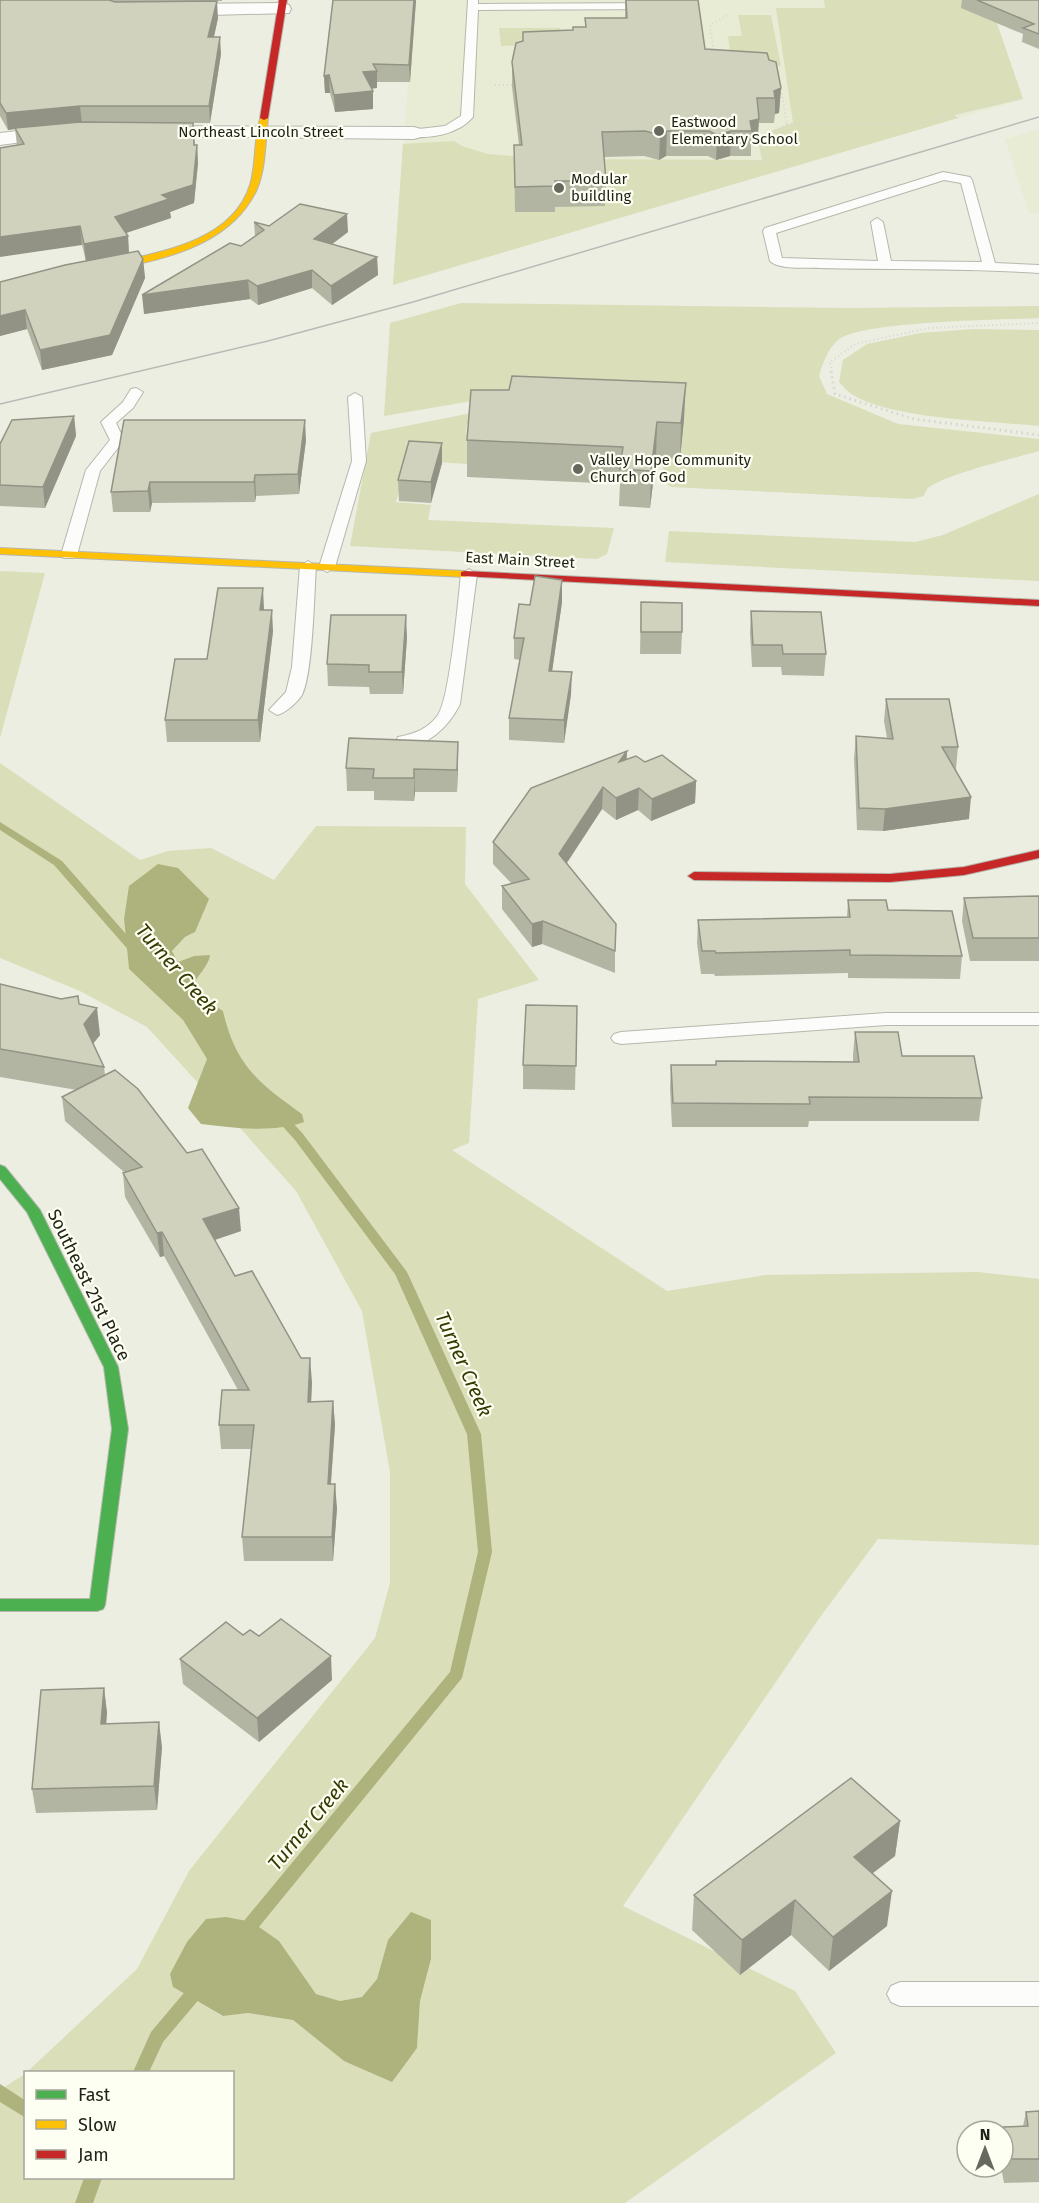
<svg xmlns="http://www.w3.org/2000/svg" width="1039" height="2203" font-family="'Fira Sans',sans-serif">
	<rect width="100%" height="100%" fill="#eceee1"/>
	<!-- built -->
	<path fill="#e9ecd5" d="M414,0H989L1023,99L393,285Z
		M1039,129V214H1029L1005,139Z"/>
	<!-- green -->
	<path fill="#dadeb9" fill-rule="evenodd" d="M824,0H989L1023,99L954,115L958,118L393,285L403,144L454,141L462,146L488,154L549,159L762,160L757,136L793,123L776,8H825Z
		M738,15H771L781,66H732L728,36H742Z
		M499,28H560L561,43L501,46Z
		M461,303L849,308L1039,306V318C1003,320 860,321 838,340C827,350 823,363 819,376L827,394L898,424L1039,439V451C1018,457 942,475 928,488C927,489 924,495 924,496L913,499L671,487L662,480L664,459L559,386L384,416L390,323Z
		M974,329L1039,330V426C991,421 892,419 853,395C848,392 843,386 839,382L843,360L867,344L920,333Z
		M511,405L505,425L467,424L466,434L504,435L496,466L408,460L396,502L431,505L428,520L614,528L607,554L597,559L350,546L371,433Z
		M1039,494V581L665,562L669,531L915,542L943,535Z
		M0,571L45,573L0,738Z
		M0,763L140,860L168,851L211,848L274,880L316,826L466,827L465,884L539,980L478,999L469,1143L452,1150L667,1291L765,1275L978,1272L1039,1279V1545L878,1539L818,1620L623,1906L795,1991L836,2053L625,2203H0V2090L25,2074L26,2178H232V2072H27L137,1969L189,1871L375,1638L390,1583V1472L362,1311L296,1191L240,1128L289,1127L302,1114C258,1082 236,1066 223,1011L195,992L193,986L197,974L209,962L194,956L178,962L172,951L185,937L195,932L124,919L129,969L183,1020L207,1059L199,1084L147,1027L80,991L0,958ZM388,1940L431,1959L420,2001L417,2048L344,2061L293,2020L248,2013L222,2016L173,1987L279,1941L316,1994L340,2001L362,1997L377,1979Z"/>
	<!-- water -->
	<path fill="#aeb27c" d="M158,864L178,868L209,899L195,932L185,937L172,951L178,962L194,956L210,955C209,966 197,975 193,986L195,992L223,1011C236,1066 258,1082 302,1114L304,1122C272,1133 234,1128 201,1124L188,1108L207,1059L183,1020L129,969L124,919L129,886Z
		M411,1912L431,1920V1959L420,2001L417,2048L392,2082L344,2061L293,2020L248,2013L223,2016L173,1987L170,1974L187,1942L206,1919L226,1917L252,1922L279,1941L316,1994L340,2001L362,1997L377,1979L388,1940Z"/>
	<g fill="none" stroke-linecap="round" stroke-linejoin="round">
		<!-- stream -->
		<path fill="#aeb27c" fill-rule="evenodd" d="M0,822L62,861L140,950L142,952L140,954H132L54,865L0,830Z
			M280,1112L284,1113L303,1134L407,1272L481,1434L492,1552L462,1678L250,1938L244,1940L238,1938L236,1933L238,1928L450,1672L478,1552L467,1434L395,1274L295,1140L276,1119L274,1116Z
			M200,1979L206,1981L208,1986L206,1991L163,2042L149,2072H133L151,2032L194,1981Z
			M0,2084L26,2101V2118L0,2102Z
			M84,2178H102L93,2203H75Z"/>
		<!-- lane casing -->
		<g stroke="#b6b7ad" stroke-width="2">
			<path id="lane" d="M468,0H478V4L670,3L692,0L684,7L670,9L478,10L473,117C460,133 430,140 410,136V130L445,126L461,116Z
				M943,172L970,177L972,180L995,263L1039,265V273C965,268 892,270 819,268C806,267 779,270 770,261L763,231L765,228ZM944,180L961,183L982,262L891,261L883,222L877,218L871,222L878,261L782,258L776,233Z
				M136,388L143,392L133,408L116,423L124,440L100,471L77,555L74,558H64L61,555L86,470L110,440L101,422L123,402L131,389Z
				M355,393L362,397L366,461L335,567L327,572L319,567L352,461L348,397Z
				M308,561L316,566C314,594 313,673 302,695C297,703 285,713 277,715L269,710L286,692L292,667L300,566Z
				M469,569L477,574L460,704C449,726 426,751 398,745L396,741L398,737C414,734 428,729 438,715C450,697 458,602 461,574Z
				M886,1013H1039V1025H886L621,1044L614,1042L611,1038L614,1034L621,1032Z
				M900,1982H1039V2006H900L891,2002L887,1994L891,1986Z"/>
		</g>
		<!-- street casing -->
		<g stroke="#b6b7ad" stroke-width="2">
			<path id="street" d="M282,3L289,5L291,9L289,13L173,16L166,14L164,10L166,6L173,4Z
				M61,126L68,128L71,132L68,136L0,145V133Z
				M148,126L414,127L421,129L424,133L421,137L414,139L141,136L138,132L141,128Z"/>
		</g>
		<!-- fast casing -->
		<g stroke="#b6b7ad" stroke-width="2">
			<path id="fast" d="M0,1165L5,1167L40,1210L118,1367L128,1429L105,1605L103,1609L97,1611H0V1599H90L112,1429L104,1367L27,1212L0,1179Z"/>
		</g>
		<!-- slow casing -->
		<g stroke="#b6b7ad" stroke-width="2">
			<path id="slow" d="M261,116L268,118C265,141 266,170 256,191C233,238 181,255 133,265C122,267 108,271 97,270V266C148,254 231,246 250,185C257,163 253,138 261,116Z
				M0,548L465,571L470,574L465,577L0,554Z"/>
		</g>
		<!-- jam casing -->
		<g stroke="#b6b7ad" stroke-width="2">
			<path id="jam" d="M279,0H287L268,118L264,120L260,118Z
				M465,571L1039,600V606L461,576V572Z
				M1039,850V858L964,875L890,882L694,880L688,876L694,872L890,874L964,867Z"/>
		</g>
		<!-- path-far1 -->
		<path stroke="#d5d6d2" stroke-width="2" stroke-dasharray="1 3" stroke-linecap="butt" d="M714,54L710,25L728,15
			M495,85H515
			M787,124H919L1016,98
			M604,163H758L766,160L762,138L787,124L780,84
			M569,209H610L605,168
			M832,372L830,362L855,344L929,328L1039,323"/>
		<!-- path -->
		<path stroke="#d5d6d2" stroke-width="3" stroke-dasharray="1.5 4" stroke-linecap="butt" d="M831,371L835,394L914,419L1039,435"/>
		<!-- lane -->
		<use href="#lane" fill="#fcfcfa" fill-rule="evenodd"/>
		<!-- street -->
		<use href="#street" fill="#fcfcfa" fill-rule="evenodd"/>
		<!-- fast -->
		<use href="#fast" fill="#4caf50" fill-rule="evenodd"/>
		<!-- slow -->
		<use href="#slow" fill="#ffc107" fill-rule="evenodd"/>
		<!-- jam -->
		<use href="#jam" fill="#c62828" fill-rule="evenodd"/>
		<!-- tram -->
		<path stroke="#b9b9b6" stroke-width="1.5" d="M0,404L268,341L413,302L1039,117"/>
	</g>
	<!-- wall -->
	<path fill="#b3b5a3" d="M0,0L117,2L110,0H222V1H183L218,18L214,37L221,54L210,123H193L195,145H197L198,163L194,203L170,212L171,218L126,233L128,236L129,253L143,259L145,278L112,355L42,370L27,329L0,336V282L86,261L82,245L17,145L15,129L8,130L0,116Z
		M416,0L410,82H377V88L371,89L373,109L335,112L330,93H325L324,76Z
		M625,0H698L705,49L769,60L781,88L779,113L775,114L774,123H759L757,144L751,145V156H730L716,160L708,156H666L659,160L644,156L604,157L606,181L605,206L555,207V212H515L514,145H519L512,87V62L573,30L585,27V18H625Z
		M962,0H1039V49L1022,42L1023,34L961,8Z
		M254,222L269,226L348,232L332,244L377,257L378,275L332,305L312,288L258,305L250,299L144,314L255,236Z
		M74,416L76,436L45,508L0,506V444Z
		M684,419L680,459L656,458L650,508L619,506L620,484L467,477V440Z
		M306,440L299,494L256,496L255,502L152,503L150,512H113L111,492Z
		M442,443V463L431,503L399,501L398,480Z
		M562,602L552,671L571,694L564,743L509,740V718L520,660L514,659V638L530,605Z
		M641,602L682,632L681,654H640Z
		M264,610L273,631L260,742H167L165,720L207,659Z
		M751,611L826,654L824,676L782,675L781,667H752L750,633Z
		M407,637L403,694H370L369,687L328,686L327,664Z
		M886,699L958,747L956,769L969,819L883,831L857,830L854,758L856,736L887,738L884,721Z
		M458,742L457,792H415L414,801L374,800V791H347L346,768Z
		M627,751L626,760L645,762L696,781L695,803L651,821L638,810L616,820L602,809L567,863L615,951V973L542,944L532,947L502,909V886L512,884L493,864V842Z
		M1039,896V961H970L962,921L964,898Z
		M848,900L888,910L962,956L960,979L848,978V973L715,976L714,974H701L697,943L698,920L847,917Z
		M0,984L79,1004L100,1035L93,1044L104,1067L105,1075L241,1231L215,1240L235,1276L312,1382L311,1402L333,1401L335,1425L331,1484L337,1508L333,1561H244L242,1537L251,1449H221L219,1425L238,1390L164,1256L160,1257L125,1197L123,1173L124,1172L65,1121L62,1097L77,1090L0,1077Z
		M577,1006L575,1090L523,1089V1065Z
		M855,1032L982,1098L979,1121H809L808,1127H672L670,1088L671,1065H716V1061L853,1062V1055Z
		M243,1635L259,1636L332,1680L259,1742L183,1684L180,1659Z
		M104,1688L107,1713L106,1724L162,1747L157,1810L36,1813L32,1789Z
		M900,1821L895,1856L872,1874L887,1926L829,1971L791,1935L740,1975L692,1930L694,1895Z
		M1039,2111V2182L1004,2183L1001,2167H1003V2131H1002L1003,2127L1023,2126L1026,2112Z"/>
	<!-- shaded-wall -->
	<path fill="#929385" d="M414,0H416L410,82L409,65Z
		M217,1L218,18L210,54L208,37Z
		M220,37L221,54L210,123L209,106Z
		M377,71V88L364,89L363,72Z
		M329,75L330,93H325L324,76Z
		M781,88L779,113L775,114V98L774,91Z
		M373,91V109L335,112L334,95Z
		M80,106L82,124L15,128V129L8,130L6,113Z
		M759,119L757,144L751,145L752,131L750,121Z
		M193,123L195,159L197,145L198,163L194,203L170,212L171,218L117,236L115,217L162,195Z
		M667,131L666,156L659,160L660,135Z
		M731,131L730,156L716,160L717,135Z
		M347,214L348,232L315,257L314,239Z
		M80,226L82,245L0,257V237Z
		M128,236L129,255L86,263L84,244Z
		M377,257L378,275L332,305L331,286Z
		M143,259L145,278L112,355L42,370L40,350Z
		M312,270V288L258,305L257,286Z
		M248,280L250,299L144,314L142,295Z
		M25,310L27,329L0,336V316Z
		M686,383L684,419L680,459L681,423Z
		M74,416L76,436L45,508L43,487Z
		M305,420L306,440L299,494L298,474Z
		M657,422L656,458L650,508L651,471Z
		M442,443V463L431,503V482Z
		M255,475L256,496L255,502L254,482Z
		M150,482L152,503L150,512L148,491Z
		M562,580V602L549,693V671Z
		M263,588L264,609L262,631L260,610Z
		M272,610L273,631L260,742L258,720Z
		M406,615L407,637L403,694L402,672Z
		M572,672L571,694L564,743V720Z
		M458,742V764L457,792V770Z
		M627,751L626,773L619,762Z
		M414,769L415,792L414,801Z
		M696,781L695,803L651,821L652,799Z
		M603,787L602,809L558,876L559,854Z
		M639,788L638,810L616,820V798Z
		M971,797L969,819L883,831L885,809Z
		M543,921L542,944L532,947V924Z
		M97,1008L100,1035L87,1051L84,1024Z
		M239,1208L241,1231L205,1243L203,1219Z
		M162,1232L164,1256L160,1257L157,1233Z
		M310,1358L312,1382L310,1426L308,1402Z
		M333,1401L335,1425L329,1508L328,1484Z
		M335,1484L337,1508L333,1561L332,1537Z
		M331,1656L332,1680L259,1742L257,1718Z
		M104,1688L107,1713L104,1748L101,1724Z
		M159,1722L162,1747L157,1810L154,1786Z
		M900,1821L895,1856L849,1891L854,1857Z
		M892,1891L887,1926L829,1971L833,1937Z
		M795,1900L791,1935L740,1975L742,1940Z"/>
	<!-- building -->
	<path fill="#d0d2be" stroke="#929385" stroke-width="1.5" d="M0,0H109L115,2L217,1L208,37H220L209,106H80L6,113L0,103Z
		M333,0H414L409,65L373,64L377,71L363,72L373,91L334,95L329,75L324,76Z
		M626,0H698L705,49L767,53L769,60L776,62L781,88L774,91L775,98H757L759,119L750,121L752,131H731L717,135L709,131H667L660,135L645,131L602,132L606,181H555V186L515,187L514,145H522L512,62L516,43L523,41V32L573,30V27H586L585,18H627Z
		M977,0H1039V34L1023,28L1034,24Z
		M80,122L193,123L194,145H197L193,185L162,195L169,199L115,217L128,236L84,244L80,226L0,237V148L24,144L15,128Z
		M300,204L347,214L314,239L377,257L331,286L312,270L257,286L248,280L142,295L230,243L241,246L264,230L254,222L269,226Z
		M138,251L143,259L110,335L40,350L25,310L0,316V282L65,265Z
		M512,376L686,383L681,423L657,422L651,471L620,469L623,447L467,440L471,390H509Z
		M74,416L43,487L0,485V444L12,420Z
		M124,420H305L298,474L255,475L254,482H150L148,491L111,492Z
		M409,441L442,443L431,482L398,480Z
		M535,576L562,580L549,671L572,672L564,720L509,718L524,638H514L519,604L530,605Z
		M218,588H263L260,610H272L258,720H165L175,659H207Z
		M641,602L682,603V632H641Z
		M751,611L821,612L826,654H783L782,645H753Z
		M331,615H406L402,672H369V665L327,664Z
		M886,699H949L958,747H942L971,797L885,809L859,808L856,736L893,739Z
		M349,738L458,742L457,770L414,769V778H373L374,769L346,768Z
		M627,751L619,762L636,756L645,762L662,755L696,781L652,799L639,788L616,798L603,787L559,854L616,924L615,951L543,921L532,924L502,886L529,879L493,842L531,788Z
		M1039,896V938H973L964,898Z
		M848,900H886L888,910L952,911L962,956L850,955V950L716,953L715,951H702L698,920L850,917Z
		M0,984L61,999L78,996L79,1004L97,1008L84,1024L104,1067L0,1049Z
		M526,1005L577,1006L576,1066L523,1065Z
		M855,1032H898L902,1056H974L982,1098L809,1097L810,1104L673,1103L671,1065H716V1061L859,1062Z
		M115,1070L138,1089L187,1153L202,1149L239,1208L203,1219L235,1276L252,1271L301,1358H310L308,1402L333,1401L328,1484H335L332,1537H242L254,1425H219L222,1390H249L162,1232L157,1233L123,1173L142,1167L62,1097Z
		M281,1619L331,1656L257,1718L180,1659L226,1622L243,1635L250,1630L259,1636Z
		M104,1688L101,1724L159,1722L154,1786L32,1789L41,1690Z
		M851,1778L900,1821L854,1857L892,1891L833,1937L795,1900L742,1940L694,1895Z
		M1039,2111V2159H1008L1003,2127L1028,2126L1026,2112Z"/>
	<!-- markers -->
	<g fill="#67685e" stroke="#fdfff2" stroke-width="2">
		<circle cx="659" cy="131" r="6"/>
		<circle cx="559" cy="188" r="6"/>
		<circle cx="578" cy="469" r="6"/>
	</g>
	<g text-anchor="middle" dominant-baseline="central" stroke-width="4.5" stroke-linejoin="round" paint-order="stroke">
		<!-- far-poi labels -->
		<g font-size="15" fill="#1f2018" stroke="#fdfff2" text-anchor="start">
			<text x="671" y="122">Eastwood<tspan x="671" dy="17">Elementary School</tspan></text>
			<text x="571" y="179">Modular<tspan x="571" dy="17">buildling</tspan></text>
			<text x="590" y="460">Valley Hope Community<tspan x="590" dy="17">Church of God</tspan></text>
		</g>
		<!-- far-street labels -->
		<g font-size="15" fill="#1f2018" stroke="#fdfff2">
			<text x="261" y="132">Northeast Lincoln Street</text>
			<text transform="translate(520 560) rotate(3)">East Main Street</text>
		</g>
		<!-- street labels -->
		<g font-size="18" fill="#1f2018" stroke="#fdfff2">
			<text transform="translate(89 1285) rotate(64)">Southeast 21st Place</text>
		</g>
		<!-- water labels -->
		<g font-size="20" font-style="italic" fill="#363900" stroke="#fdfff2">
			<text transform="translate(177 969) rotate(49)">Turner Creek</text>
			<text transform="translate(464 1364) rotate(66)">Turner Creek</text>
			<text transform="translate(308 1824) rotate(-50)">Turner Creek</text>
		</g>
	</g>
	<!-- legend -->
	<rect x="24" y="2071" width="210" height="108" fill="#fdfff2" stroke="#a4a69b" stroke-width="1.5"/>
	<rect x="36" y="2090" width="30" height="9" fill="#4caf50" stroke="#a4a69b" stroke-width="1.5"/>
	<text x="78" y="2101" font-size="18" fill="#1f2018">Fast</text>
	<rect x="36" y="2120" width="30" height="9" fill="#ffc107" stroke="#a4a69b" stroke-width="1.5"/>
	<text x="78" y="2131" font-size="18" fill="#1f2018">Slow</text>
	<rect x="36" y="2150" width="30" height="9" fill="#c62828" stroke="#a4a69b" stroke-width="1.5"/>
	<text x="78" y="2161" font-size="18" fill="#1f2018">Jam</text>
	<!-- north arrow -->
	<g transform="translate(985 2149)"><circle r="28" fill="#fdfff2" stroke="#a4a69b" stroke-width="1.5"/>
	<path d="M0-4.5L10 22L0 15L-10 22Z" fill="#67685e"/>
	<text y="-9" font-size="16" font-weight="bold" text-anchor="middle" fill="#1f2018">N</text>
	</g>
</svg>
